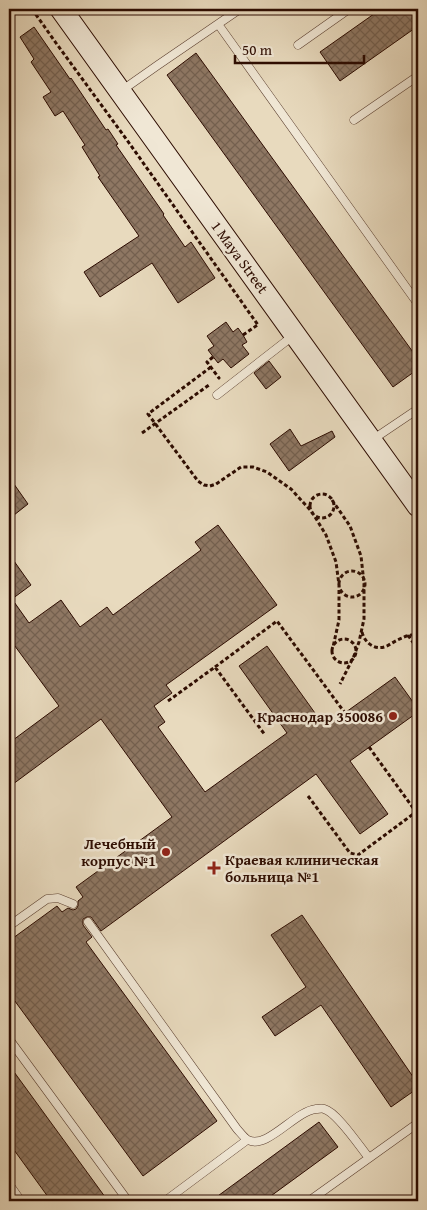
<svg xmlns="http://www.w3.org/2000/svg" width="427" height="1210" font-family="'Gentium Book Plus',serif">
	<defs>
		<pattern id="building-cross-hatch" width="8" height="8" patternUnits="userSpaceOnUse" patternTransform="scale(1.25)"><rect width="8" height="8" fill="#8e7763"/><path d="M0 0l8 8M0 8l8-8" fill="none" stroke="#74604f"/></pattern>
	</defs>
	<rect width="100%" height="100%" fill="#e8dabe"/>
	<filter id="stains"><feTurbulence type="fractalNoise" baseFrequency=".004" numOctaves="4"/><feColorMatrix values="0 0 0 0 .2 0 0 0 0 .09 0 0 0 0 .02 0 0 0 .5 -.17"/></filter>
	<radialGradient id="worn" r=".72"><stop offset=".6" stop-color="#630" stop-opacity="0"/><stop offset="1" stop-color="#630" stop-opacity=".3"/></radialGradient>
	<!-- building -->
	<path fill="url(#building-cross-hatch)" stroke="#2c0b00" d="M381,9H418V26L340,81L320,52Z
		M34,27L70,79L71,78L106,130L108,129L118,144L116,145L164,214L163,215L185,247L191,242L215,278L178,303L152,263L100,297L84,272L139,236L98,177L100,176L82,147L85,145L63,111L55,116L43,97L51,92L31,62L34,59L20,37Z
		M196,53L418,359V369L393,387L167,75Z
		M226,322L233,332L238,328L243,335L247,342L242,345L249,354L231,368L223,359L218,363L208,350L214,346L207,336Z
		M269,361L281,377L266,389L254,373Z
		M290,429L301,446L332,431L335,437L289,471L270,444Z
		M9,477L28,504L9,519Z
		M218,525L277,605L166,685L172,693L154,706L165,722L158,727L205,792L287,733L239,666L267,646L325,727L395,677L418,709V712L350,761L388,814L360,834L316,774L101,931L91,917H87L83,919V925L92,937L86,942L217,1121L143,1176L9,993V941L57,906L62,912L68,908L73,910L76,909L78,906V901L83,897L76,887L172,817L101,719L9,787V743L59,706L9,638V554L31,585L12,599L29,623L61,600L80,627L107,607L113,615L201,550L195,542Z
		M302,915L418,1084V1088L391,1107L321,1005L275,1036L262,1017L306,987L271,935Z
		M9,1065L108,1201H51L9,1143Z
		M319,1122L338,1147L264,1201H211Z"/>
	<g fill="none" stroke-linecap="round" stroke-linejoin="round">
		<!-- lane casing -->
		<g stroke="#5b3f30" stroke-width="9">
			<path id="lane" d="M218,24L418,304
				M298,45L349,9
				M121,91L158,65L240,9
				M354,120L418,76
				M217,395L294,335
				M372,440L418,409
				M88,922L237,1129C240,1132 244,1138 248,1140C267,1150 295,1111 316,1109C319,1109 322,1108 324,1109C337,1112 360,1147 369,1158
				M9,926L47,899L58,898L73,904
				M9,1039L128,1201
				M9,1184L21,1201
				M165,1201L247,1140
				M309,1201L418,1123
				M413,1201L418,1196"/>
		</g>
		<!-- secondary casing -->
		<g stroke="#2c0b00" stroke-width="23">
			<path id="secondary" d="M61,9L418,506"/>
		</g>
		<!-- path -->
		<path stroke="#2c0b00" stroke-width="3" stroke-dasharray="4 2.5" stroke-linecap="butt" d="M32,9L56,43L127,140L258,325
			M243,335L259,324
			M213,357L207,362L219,378H218
			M211,367L148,414L198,481L204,485L210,486L216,484L241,467H253L267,472L291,489L312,512L326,535L336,562L339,585V620L333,647
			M142,433L209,385
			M310 506a12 12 0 1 1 24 0a12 12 0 1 1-24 0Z
			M332,500L350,526L361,556L364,583V619L359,642L354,656L340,684
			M339 584a13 13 0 1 1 26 0a13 13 0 1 1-26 0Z
			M362,632C365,644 376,651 387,646C392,643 397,640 402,638C407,635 413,635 418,634
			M408,635L418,650
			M332 651a12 12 0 1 1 24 0a12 12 0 1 1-24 0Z
			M215,667L277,621L345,713
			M168,701L215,667L265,735
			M369,747L416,812
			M308,796L350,853L358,855L416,812L418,815
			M418,946V948"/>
		<!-- lane -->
		<use href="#lane" stroke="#f0e7d5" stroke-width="8"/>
		<!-- secondary -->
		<use href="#secondary" stroke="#f0e7d5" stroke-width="21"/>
	</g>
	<!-- markers -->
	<g fill="#8f2418" stroke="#f0e7d5" stroke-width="2">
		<circle cx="393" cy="716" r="5"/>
		<circle cx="166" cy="852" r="5"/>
		<path d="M211.5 860.5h5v5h5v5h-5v5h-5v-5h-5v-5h5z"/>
	</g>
	<g text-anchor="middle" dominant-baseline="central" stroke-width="5" stroke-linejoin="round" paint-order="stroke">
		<!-- street labels -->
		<g font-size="15" fill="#2c0b00" stroke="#f0e7d5">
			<text transform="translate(240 257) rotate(54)">1 Maya Street</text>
		</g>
		<!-- poi labels -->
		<g font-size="15" font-weight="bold" fill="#2c0b00" stroke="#f0e7d5" text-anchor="end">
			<text x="383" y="716">Краснодар 350086</text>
			<text x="156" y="843">Лечебный<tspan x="156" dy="17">корпус №1</tspan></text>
			<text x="225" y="859" text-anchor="start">Краевая клиническая<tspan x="225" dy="17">больница №1</tspan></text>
		</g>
	</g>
	<!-- margin -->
	<rect width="427" height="1210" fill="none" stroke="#e8dabe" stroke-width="30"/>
	<rect x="10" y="10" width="407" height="1190" fill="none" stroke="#2c0b00" stroke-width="2.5"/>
	<rect x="15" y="15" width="397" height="1180" fill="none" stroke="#2c0b00"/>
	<!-- scale -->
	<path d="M235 55v8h129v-8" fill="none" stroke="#2c0b00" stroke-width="2.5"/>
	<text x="242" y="55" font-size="15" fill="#2c0b00" stroke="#f0e7d5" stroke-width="4" paint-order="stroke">50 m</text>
	<rect width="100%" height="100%" filter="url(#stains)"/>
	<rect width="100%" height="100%" fill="url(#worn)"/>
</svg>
